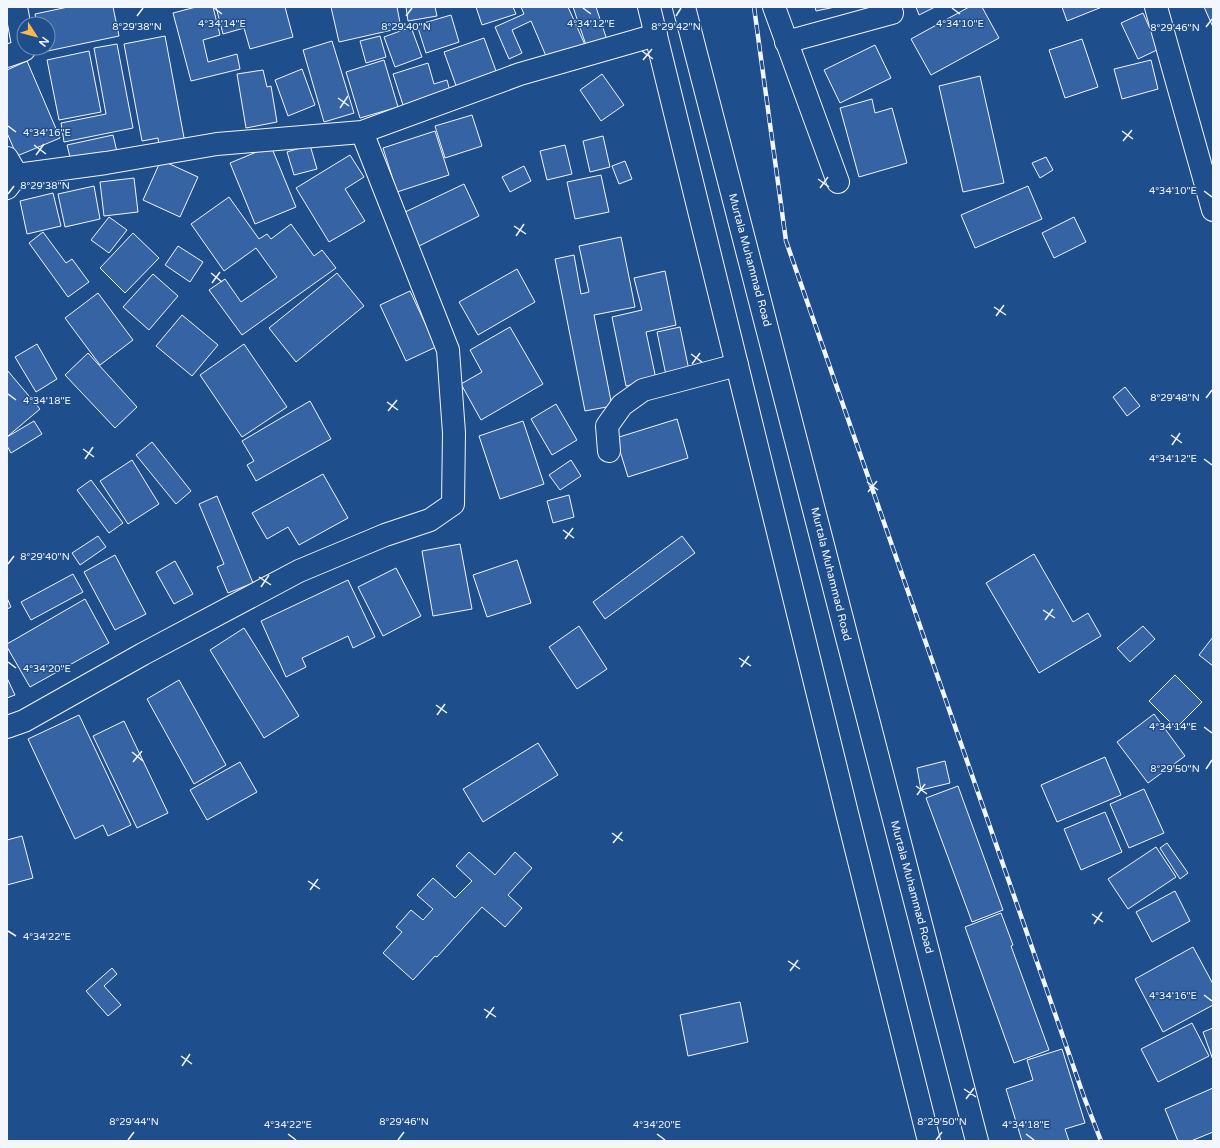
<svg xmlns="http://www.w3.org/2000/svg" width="1220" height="1148" font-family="'Varela Round',sans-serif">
	<rect width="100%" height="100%" fill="#1f4e8c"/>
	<!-- building -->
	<path fill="#3563a3" stroke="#f2f6ff" d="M68,7H113L119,36L43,52L42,48H48V24H37L35,14Z
		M196,7H213L220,35L203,40L208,62L237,54L240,69L191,81L173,13Z
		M216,7H285L293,37L250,49L244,28L223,34Z
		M331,7H397L401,28L339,42Z
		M406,7H435L437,16L408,21Z
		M476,7H513L516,14L482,25Z
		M521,7H568L586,47L549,63L531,21L512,30L522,53L509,59L495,27L524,14Z
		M573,7H596L607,40L587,48Z
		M815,7H835L816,11Z
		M916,7H935L919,15Z
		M969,7H982L999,38L931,75L911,39Z
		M1062,7H1102L1067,21Z
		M1204,7H1213V27Z
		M1143,13L1159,49L1138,59L1121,23Z
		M451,15L459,42L426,53L417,25Z
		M411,27L422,57L395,67L384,37Z
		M165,36L185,143L159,147L158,138L142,141L124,44Z
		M380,36L386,57L366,63L360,41Z
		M484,38L496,71L477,78L480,86L459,94L444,52Z
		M1082,39L1098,87L1065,98L1049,50Z
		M332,41L354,113L324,122L303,50Z
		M117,44L133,128L64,142L61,123L106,114L94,48Z
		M875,45L891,78L840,103L824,70Z
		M89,51L101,112L59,120L47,60Z
		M384,60L398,107L360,118L346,72Z
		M1151,60L1158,89L1122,99L1114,69Z
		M27,61L60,138L17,156L7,133V70Z
		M428,63L434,84L447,80L450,91L403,105L393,74Z
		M302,69L315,105L288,116L275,80Z
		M263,70L267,87L271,86L277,122L246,128L237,74Z
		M602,74L624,105L601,121L580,90Z
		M980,76L1004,183L963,192L939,86Z
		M872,99L875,113L892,108L907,163L859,177L840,108Z
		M472,115L482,146L445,158L435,126Z
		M435,131L449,175L397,192L383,148Z
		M113,135L118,156L72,165L67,145Z
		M603,136L610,167L590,172L583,141Z
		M310,145L317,169L294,175L287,152Z
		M565,145L572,174L547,180L540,151Z
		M271,146L296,207L255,224L230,163Z
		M350,155L364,177L345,189L365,221L329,242L296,188Z
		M1046,157L1053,170L1040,178L1032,163Z
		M161,160L198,177L180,217L143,200Z
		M625,161L632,179L619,184L612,166Z
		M524,166L531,181L510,192L502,177Z
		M601,175L609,212L575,219L567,182Z
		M134,178L138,212L104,216L100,182Z
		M464,184L479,216L419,246L403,213Z
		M94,186L100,219L65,227L58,194Z
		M1028,186L1042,219L975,248L961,215Z
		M53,193L61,226L27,234L20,201Z
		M229,197L259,239L267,234L271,239L291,224L314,256L322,250L336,268L242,335L209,290L225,279L241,302L277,277L256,248L224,271L191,224Z
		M109,217L127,230L109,253L91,240Z
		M1074,217L1086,242L1054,258L1042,233Z
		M43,232L66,263L72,259L89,282L68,297L29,243Z
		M133,233L159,258L125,293L100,268Z
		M621,237L635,307L594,315L612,406L585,411L555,259L574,255L581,294L589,292L579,246Z
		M178,246L203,262L190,282L165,265Z
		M517,269L535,302L478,335L459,302Z
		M665,271L676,325L646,332L656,379L626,386L612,317L642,310L634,278Z
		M337,273L364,306L296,362L269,328Z
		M153,274L178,296L149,330L123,307Z
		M410,291L436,347L406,361L380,305Z
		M98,293L133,340L100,365L65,318Z
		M182,315L218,345L192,376L156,346Z
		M510,327L543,384L481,420L461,384L482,372L470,350Z
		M680,327L690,375L667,380L657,332Z
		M37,344L57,379L36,392L15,357Z
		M244,344L287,407L242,437L200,375Z
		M88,353L137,407L115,428L65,375Z
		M7,370L40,409L8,436L7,435Z
		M1125,387L1140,406L1127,416L1113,397Z
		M310,401L331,439L256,481L247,465L254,461L242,441Z
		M556,404L577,440L552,455L531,419Z
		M677,419L688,458L628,477L616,438Z
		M34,421L42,434L11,453L7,446V437Z
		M523,421L544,484L500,499L479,436Z
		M152,442L191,491L176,504L136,455Z
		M132,460L159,504L128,524L100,481Z
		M571,460L581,476L560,490L549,475Z
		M323,474L348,518L299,545L288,527L267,539L252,513Z
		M91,480L123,523L109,533L77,490Z
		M569,495L574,517L553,523L547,501Z
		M217,496L253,583L228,593L217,567L224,564L199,504Z
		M98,536L106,547L80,565L72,553Z
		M682,536L695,553L605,619L593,602Z
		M460,544L472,609L433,616L422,551Z
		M1034,554L1073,622L1088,613L1101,636L1039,673L986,583Z
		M115,555L146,614L115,630L84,572Z
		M517,560L531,603L487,617L473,575Z
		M175,561L193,594L174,604L156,572Z
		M396,568L421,616L383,636L358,587Z
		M73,574L83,592L31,620L21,602Z
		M348,580L375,637L353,648L348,636L302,658L306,667L286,677L261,621Z
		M7,598L11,607L7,609Z
		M85,599L109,643L30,687L7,647V644Z
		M579,626L607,669L577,689L549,647Z
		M1143,626L1155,639L1130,662L1117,648Z
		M244,628L299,716L264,738L210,650Z
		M1213,637V666L1199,655Z
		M1175,675L1202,702L1176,728L1149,701Z
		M7,678L15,695L7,698Z
		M179,680L226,765L194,784L147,699Z
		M1154,714L1185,756L1148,783L1117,742Z
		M79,715L131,825L108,836L103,825L75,839L28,739Z
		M124,721L168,813L137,828L93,736Z
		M538,743L558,775L483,822L463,789Z
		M1105,757L1121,795L1057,822L1041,785Z
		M945,761L950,783L921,790L917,768Z
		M240,762L257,792L207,820L190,790Z
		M958,786L1003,910L972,922L926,798Z
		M1144,789L1164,833L1129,848L1110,804Z
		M1105,812L1122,852L1081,870L1064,829Z
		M22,836L33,878L7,885V840Z
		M1167,843L1188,873L1180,879L1160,848Z
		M1156,847L1176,877L1128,909L1108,879Z
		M469,852L495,875L515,852L532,868L508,895L522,908L505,927L482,907L437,957L435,956L413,980L383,953L402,932L396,927L411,910L423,920L433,909L417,895L433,878L455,898L472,881L456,866Z
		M1175,891L1190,921L1152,942L1136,912Z
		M1001,913L1013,945L1011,946L1049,1050L1014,1063L965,927Z
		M1193,947L1213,984V1005L1163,1032L1135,979Z
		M112,968L117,974L104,986L121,1005L108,1016L86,991Z
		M740,1002L748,1042L688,1056L680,1015Z
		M1192,1023L1209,1056L1158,1082L1141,1049Z
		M1213,1028V1060L1203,1032Z
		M1062,1049L1085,1123L1065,1129L1069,1141H1022L1006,1089L1033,1080L1027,1060Z
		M1213,1088V1132L1191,1141H1178L1165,1109Z"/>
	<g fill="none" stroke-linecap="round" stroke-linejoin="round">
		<!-- minor casing -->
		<g stroke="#f2f6ff" stroke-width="24">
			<path id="minor" d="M774,7L838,182
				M1156,7L1213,210
				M786,42L892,13
				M7,56L24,50L16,7
				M7,158L17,175
				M7,188L17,175L106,163L217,144L362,132L520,74L656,35
				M609,451L607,426L622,405L643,390L737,365
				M7,727L24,721L143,654L299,571L385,535L430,520L453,504L454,433L448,350L362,132"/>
		</g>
		<!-- highway casing -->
		<g stroke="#f2f6ff" stroke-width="24">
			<path id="highway" d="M649,7L848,817L929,1141
				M684,7L977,1141"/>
		</g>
		<!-- minor -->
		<use href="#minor" stroke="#1f4e8c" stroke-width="22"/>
		<!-- highway -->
		<use href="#highway" stroke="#1f4e8c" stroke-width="22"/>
		<!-- rail casing -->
		<g stroke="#f2f6ff" stroke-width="4.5">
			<path id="rail" d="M754,7L786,241L1084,1097L1101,1141"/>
		</g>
		<!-- rail -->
		<use href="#rail" stroke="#1f4e8c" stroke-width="3" stroke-dasharray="9" stroke-linecap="butt"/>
	</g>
	<!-- ticks -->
	<path fill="none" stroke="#f2f6ff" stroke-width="1.5" d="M214,8L222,14M583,8L591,14M952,8L960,14M137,16L143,8M406,16L412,8M676,16L681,8M1206,27L1212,19M642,51L653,59M643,60L652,49M338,98L349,106M340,108L348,96M8,126L16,132M1122,131L1133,139M1123,141L1132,130M34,145L46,154M36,155L44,144M818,179L829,187M820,188L828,177M1204,191L1212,197M8,194L14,186M514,226L526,234M516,236L524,224M211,273L222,282M212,283L220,272M994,307L1006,315M996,316L1004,305M691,354L702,362M692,364L700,353M8,394L16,400M1206,398L1212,390M387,402L398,410M388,411L397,400M1171,435L1182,443M1172,445L1180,433M83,449L94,457M85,459L93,447M1204,459L1212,465M867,482L878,490M868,492L877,481M563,530L574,538M565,539L573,528M8,564L14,556M259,577L271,585M261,587L269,575M1043,610L1055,618M1045,620L1053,609M739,658L751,666M8,662L16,668M741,667L749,656M436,705L447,713M437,715L445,704M1204,727L1212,733M132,752L143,761M133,762L142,751M1206,769L1212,760M916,786L927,794M917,795L925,784M612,833L623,841M613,843L622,832M308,881L320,889M310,890L318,879M1092,914L1103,922M1094,924L1102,912M8,931L16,936M788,961L800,969M790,971L798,960M1204,995L1212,1001M484,1009L496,1017M486,1018L494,1007M181,1056L192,1064M182,1066L190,1054M964,1089L976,1097M966,1099L974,1088M288,1134L296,1140M657,1134L665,1140M1026,1134L1034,1140M128,1140L134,1132M398,1140L404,1132M936,1140L942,1132"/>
	<g text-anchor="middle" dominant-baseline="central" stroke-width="3" stroke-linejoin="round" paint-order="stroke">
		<!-- street labels -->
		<g font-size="11" fill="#f2f6ff" stroke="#1f4e8c">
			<text transform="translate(750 260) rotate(75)">Murtala Muhammad Road</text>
			<text transform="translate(831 574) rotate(76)">Murtala Muhammad Road</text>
			<text transform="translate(912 887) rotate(75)">Murtala Muhammad Road</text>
		</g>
	</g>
	<g font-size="10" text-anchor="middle" fill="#f2f6ff" stroke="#1f4e8c" stroke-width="3" stroke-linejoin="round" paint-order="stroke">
		<text x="222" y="27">4°34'14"E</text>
		<text x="591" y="27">4°34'12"E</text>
		<text x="960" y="27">4°34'10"E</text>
		<text x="406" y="30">8°29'40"N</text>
		<text x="676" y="30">8°29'42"N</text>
		<text x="137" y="30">8°29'38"N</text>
		<text x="1175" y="31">8°29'46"N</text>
		<text x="47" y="136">4°34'16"E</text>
		<text x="45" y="189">8°29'38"N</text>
		<text x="1173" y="194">4°34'10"E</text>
		<text x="1175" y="401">8°29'48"N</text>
		<text x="47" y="404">4°34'18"E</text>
		<text x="1173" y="462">4°34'12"E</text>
		<text x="45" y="560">8°29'40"N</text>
		<text x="47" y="672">4°34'20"E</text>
		<text x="1173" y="730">4°34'14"E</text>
		<text x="1175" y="772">8°29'50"N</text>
		<text x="47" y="940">4°34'22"E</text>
		<text x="1173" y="999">4°34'16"E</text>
		<text x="134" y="1125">8°29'44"N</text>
		<text x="404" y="1125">8°29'46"N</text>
		<text x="942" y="1125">8°29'50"N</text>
		<text x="288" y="1128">4°34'22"E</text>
		<text x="657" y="1128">4°34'20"E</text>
		<text x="1026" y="1128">4°34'18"E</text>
	</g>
	<!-- border -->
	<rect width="1220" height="1148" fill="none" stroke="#f2f6ff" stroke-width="16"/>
	<!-- north arrow -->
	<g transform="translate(36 36) rotate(126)"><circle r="19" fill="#1f4e8c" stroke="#7391ba"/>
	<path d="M0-3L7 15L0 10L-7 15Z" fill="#ffb74d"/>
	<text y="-6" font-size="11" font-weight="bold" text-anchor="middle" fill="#f2f6ff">N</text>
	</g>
</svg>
